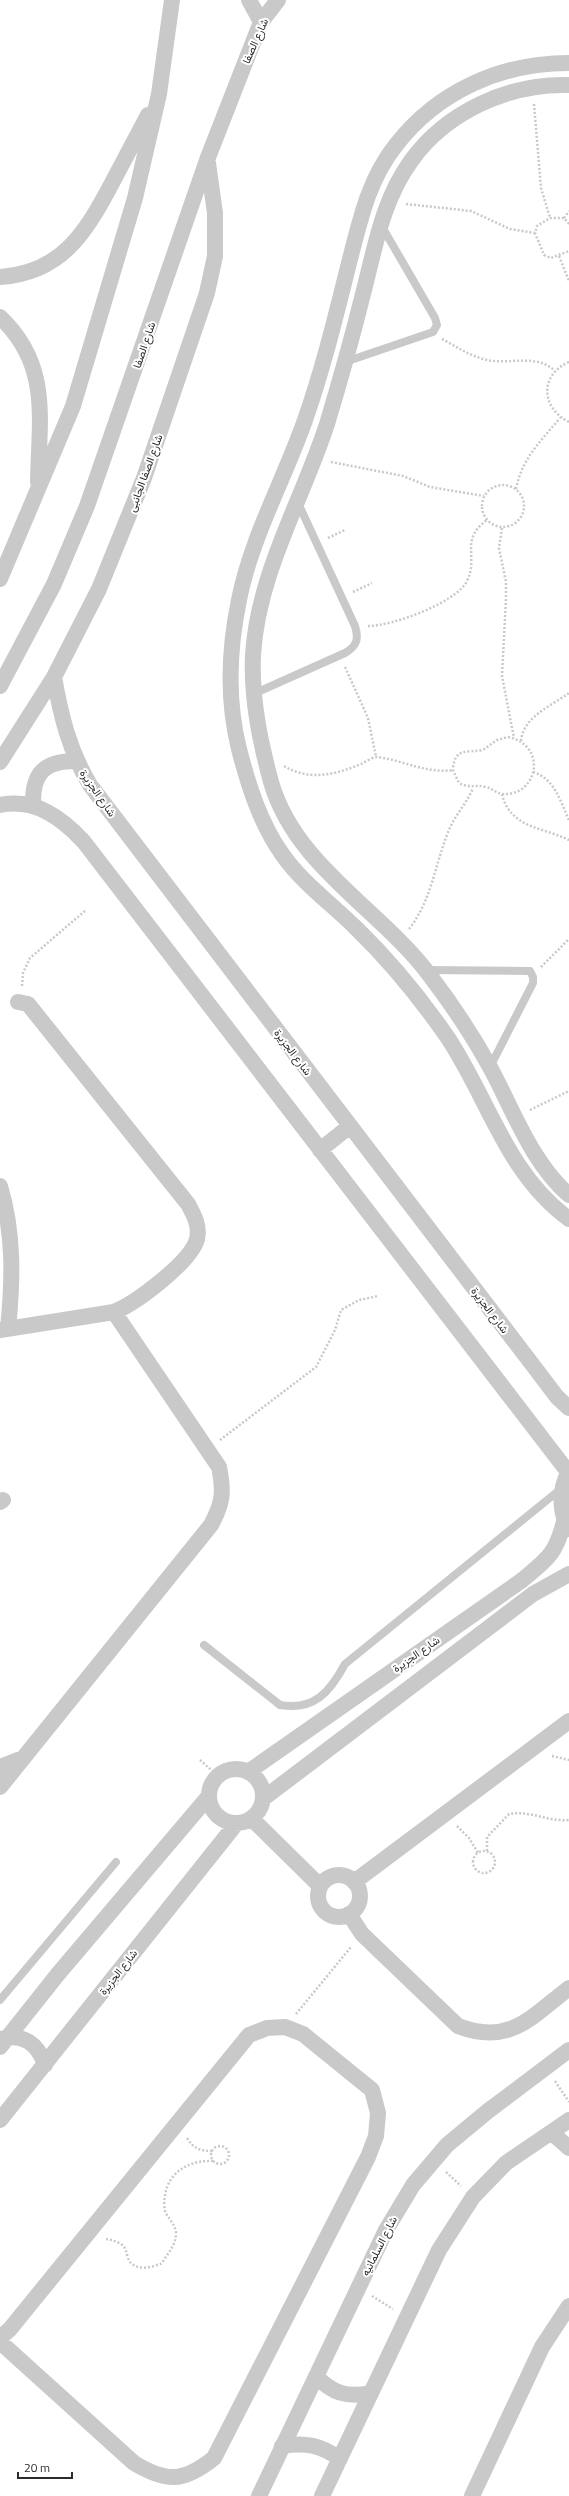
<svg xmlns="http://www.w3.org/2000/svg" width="569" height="2496" font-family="'Titillium Web',Vazirmatn,sans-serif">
	<rect width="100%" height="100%" fill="#fff"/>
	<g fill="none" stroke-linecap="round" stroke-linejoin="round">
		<!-- path -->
		<path stroke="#c9c9c9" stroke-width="2.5" stroke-dasharray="2 2" stroke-linecap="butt" d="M534,104L541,188L550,218
			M406,204L471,211L510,229L535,233
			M564,218L569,211
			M569,224L564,218H550L537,226L535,233L544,255L551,258L569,251
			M559,256L569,281
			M442,339C457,347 470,356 487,360C510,365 536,353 555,371
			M569,362C539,375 541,408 569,422
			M331,462L403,476L430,487L484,496
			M482 506a21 21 0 1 1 42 0a21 21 0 1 1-42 0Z
			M516,489C522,458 541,441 560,418
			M502,528L499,548L506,582V598L502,676L514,738
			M328,538L345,530
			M353,592L372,583
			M368,626C392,626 456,603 467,581C479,557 459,540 487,520
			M345,667L368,718L376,757
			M508,737C548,745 538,796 503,794C495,793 492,788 486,787C475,784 471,789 459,783L453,770C454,747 467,753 483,750L497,740Z
			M521,741C523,717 551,706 569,693
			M284,766C309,781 335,775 361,764C366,762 372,757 377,757C403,760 426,774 453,770
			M533,772C555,779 560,801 569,820
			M502,794C510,828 542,827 569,840
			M409,929C432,900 435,863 449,830C455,815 467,803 473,788
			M541,967L569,939
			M22,986L23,973L30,958L86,910
			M530,1110L569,1091
			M220,1440L316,1367L335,1330L341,1310L359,1300L378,1296
			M552,1756L569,1760
			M200,1760L218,1776
			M457,1826L469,1838L478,1853
			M487,1851V1837L509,1814C530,1810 548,1822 569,1820
			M473 1862a11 11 0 1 1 22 0a11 11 0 1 1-22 0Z
			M296,2014L351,1947
			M555,2081L569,2102
			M187,2138C193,2148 200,2151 212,2151
			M211 2155a9 9 0 1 1 18 0a9 9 0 1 1-18 0Z
			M446,2172L461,2186
			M106,2239C111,2240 116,2241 121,2244C126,2247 126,2252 128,2258C133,2272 152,2268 162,2263C168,2253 176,2245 176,2233C175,2223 168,2219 165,2211C164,2206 164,2200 165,2195C169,2171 190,2160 213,2161
			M372,2296L393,2309"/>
		<!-- service -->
		<path stroke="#c9c9c9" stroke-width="8" d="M345,362L433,332L437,325L435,318L381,225
			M253,694L345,653C357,646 359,639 355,626L298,503
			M426,970L530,971L533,977V983L490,1067
			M204,1645L280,1705C314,1711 330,1692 345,1664L562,1488
			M0,2000L116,1862"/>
		<!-- minor -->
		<path stroke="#c9c9c9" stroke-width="16" d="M249,0L261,22
			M569,63C501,63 438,91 396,145C368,180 360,221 349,263C336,315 323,369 305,420C284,480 251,538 239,600C229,648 227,701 239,749C248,784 260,823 282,854C302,883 332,904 357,929C391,962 421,999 448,1038C489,1100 507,1174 569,1219
			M569,85C509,83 446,112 411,161C382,201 375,248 363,294C352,338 340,381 327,424C302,501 258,573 253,655C251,698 260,741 271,782C295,865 378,908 428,973C451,1003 473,1036 491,1069C514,1112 532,1163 569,1195
			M0,277C62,273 86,232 112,183C124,160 136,138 148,115
			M0,317C51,365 39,419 38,482
			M0,579L73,406L135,198L159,94L172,0
			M54,677C61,716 69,750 90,785L535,1368L557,1397L569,1408
			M0,686L54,584L87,506L207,160L261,22L278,0
			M0,762L54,677L99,589L144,478L207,293L215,256V213L208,163
			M0,805C35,798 62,818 84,842L568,1472
			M33,806C32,773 44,761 76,761
			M320,1150L350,1126
			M0,1186C14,1233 13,1280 8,1328
			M0,1330L114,1312C136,1303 191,1262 197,1239C200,1226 194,1215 188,1204L28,1004L18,1002
			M569,1471C559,1490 559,1511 569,1529
			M0,1502L3,1500
			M0,1767L23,1758
			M209 1796a27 27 0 1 1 54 0a27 27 0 1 1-54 0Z
			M248,1772L521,1581C546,1560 556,1555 564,1521
			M0,1787L211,1525C223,1503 224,1492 219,1467L114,1312
			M264,1798L533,1594L569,1574
			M252,1819L320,1886
			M318 1896a21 21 0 1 1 42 0a21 21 0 1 1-42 0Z
			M354,1882L569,1721
			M349,1914L362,1934L458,2026C510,2046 531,2017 569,1988
			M1,2039C23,2033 38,2044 45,2065
			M0,2047L58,1974L209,1796
			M0,2120L236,1824
			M552,2133L569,2148
			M0,2338L10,2329L249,2035L267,2028L285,2027L303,2034L372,2090L378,2113L376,2136L368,2157L214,2458C184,2482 167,2483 134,2463L0,2342
			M316,2376C332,2393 347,2398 370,2393
			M282,2446C305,2442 321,2445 340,2459
			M259,2496L386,2230L413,2185L447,2145L488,2111L569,2050
			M322,2496L439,2250L473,2197L506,2163L569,2120
			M472,2496L542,2347L569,2306"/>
	</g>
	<g text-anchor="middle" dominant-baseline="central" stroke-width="4" stroke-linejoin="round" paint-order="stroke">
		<!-- street labels -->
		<g font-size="11" fill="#2c2c2c" stroke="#fff">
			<text transform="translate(255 41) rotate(-66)">شارع الصفا</text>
			<text transform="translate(144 345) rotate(-71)">شارع الصفا</text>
			<text transform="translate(145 473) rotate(-70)">شارع الصفا الجانبى</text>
			<text transform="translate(98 793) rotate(55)">شارع الجزيرة</text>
			<text transform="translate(293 1052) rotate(53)">شارع الجزيرة</text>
			<text transform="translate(490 1310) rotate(53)">شارع الجزيرة</text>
			<text transform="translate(416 1654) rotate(-35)">شارع الجزيرة</text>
			<text transform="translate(118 1972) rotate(-52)">شارع الجزيرة</text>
			<text transform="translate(379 2246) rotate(-63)">شارع السلمانيه</text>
		</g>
	</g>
	<!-- scale -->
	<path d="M18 2472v6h54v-6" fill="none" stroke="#2c2c2c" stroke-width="2"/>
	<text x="24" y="2472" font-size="12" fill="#2c2c2c" stroke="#ffffff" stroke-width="3" paint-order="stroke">20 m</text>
</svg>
